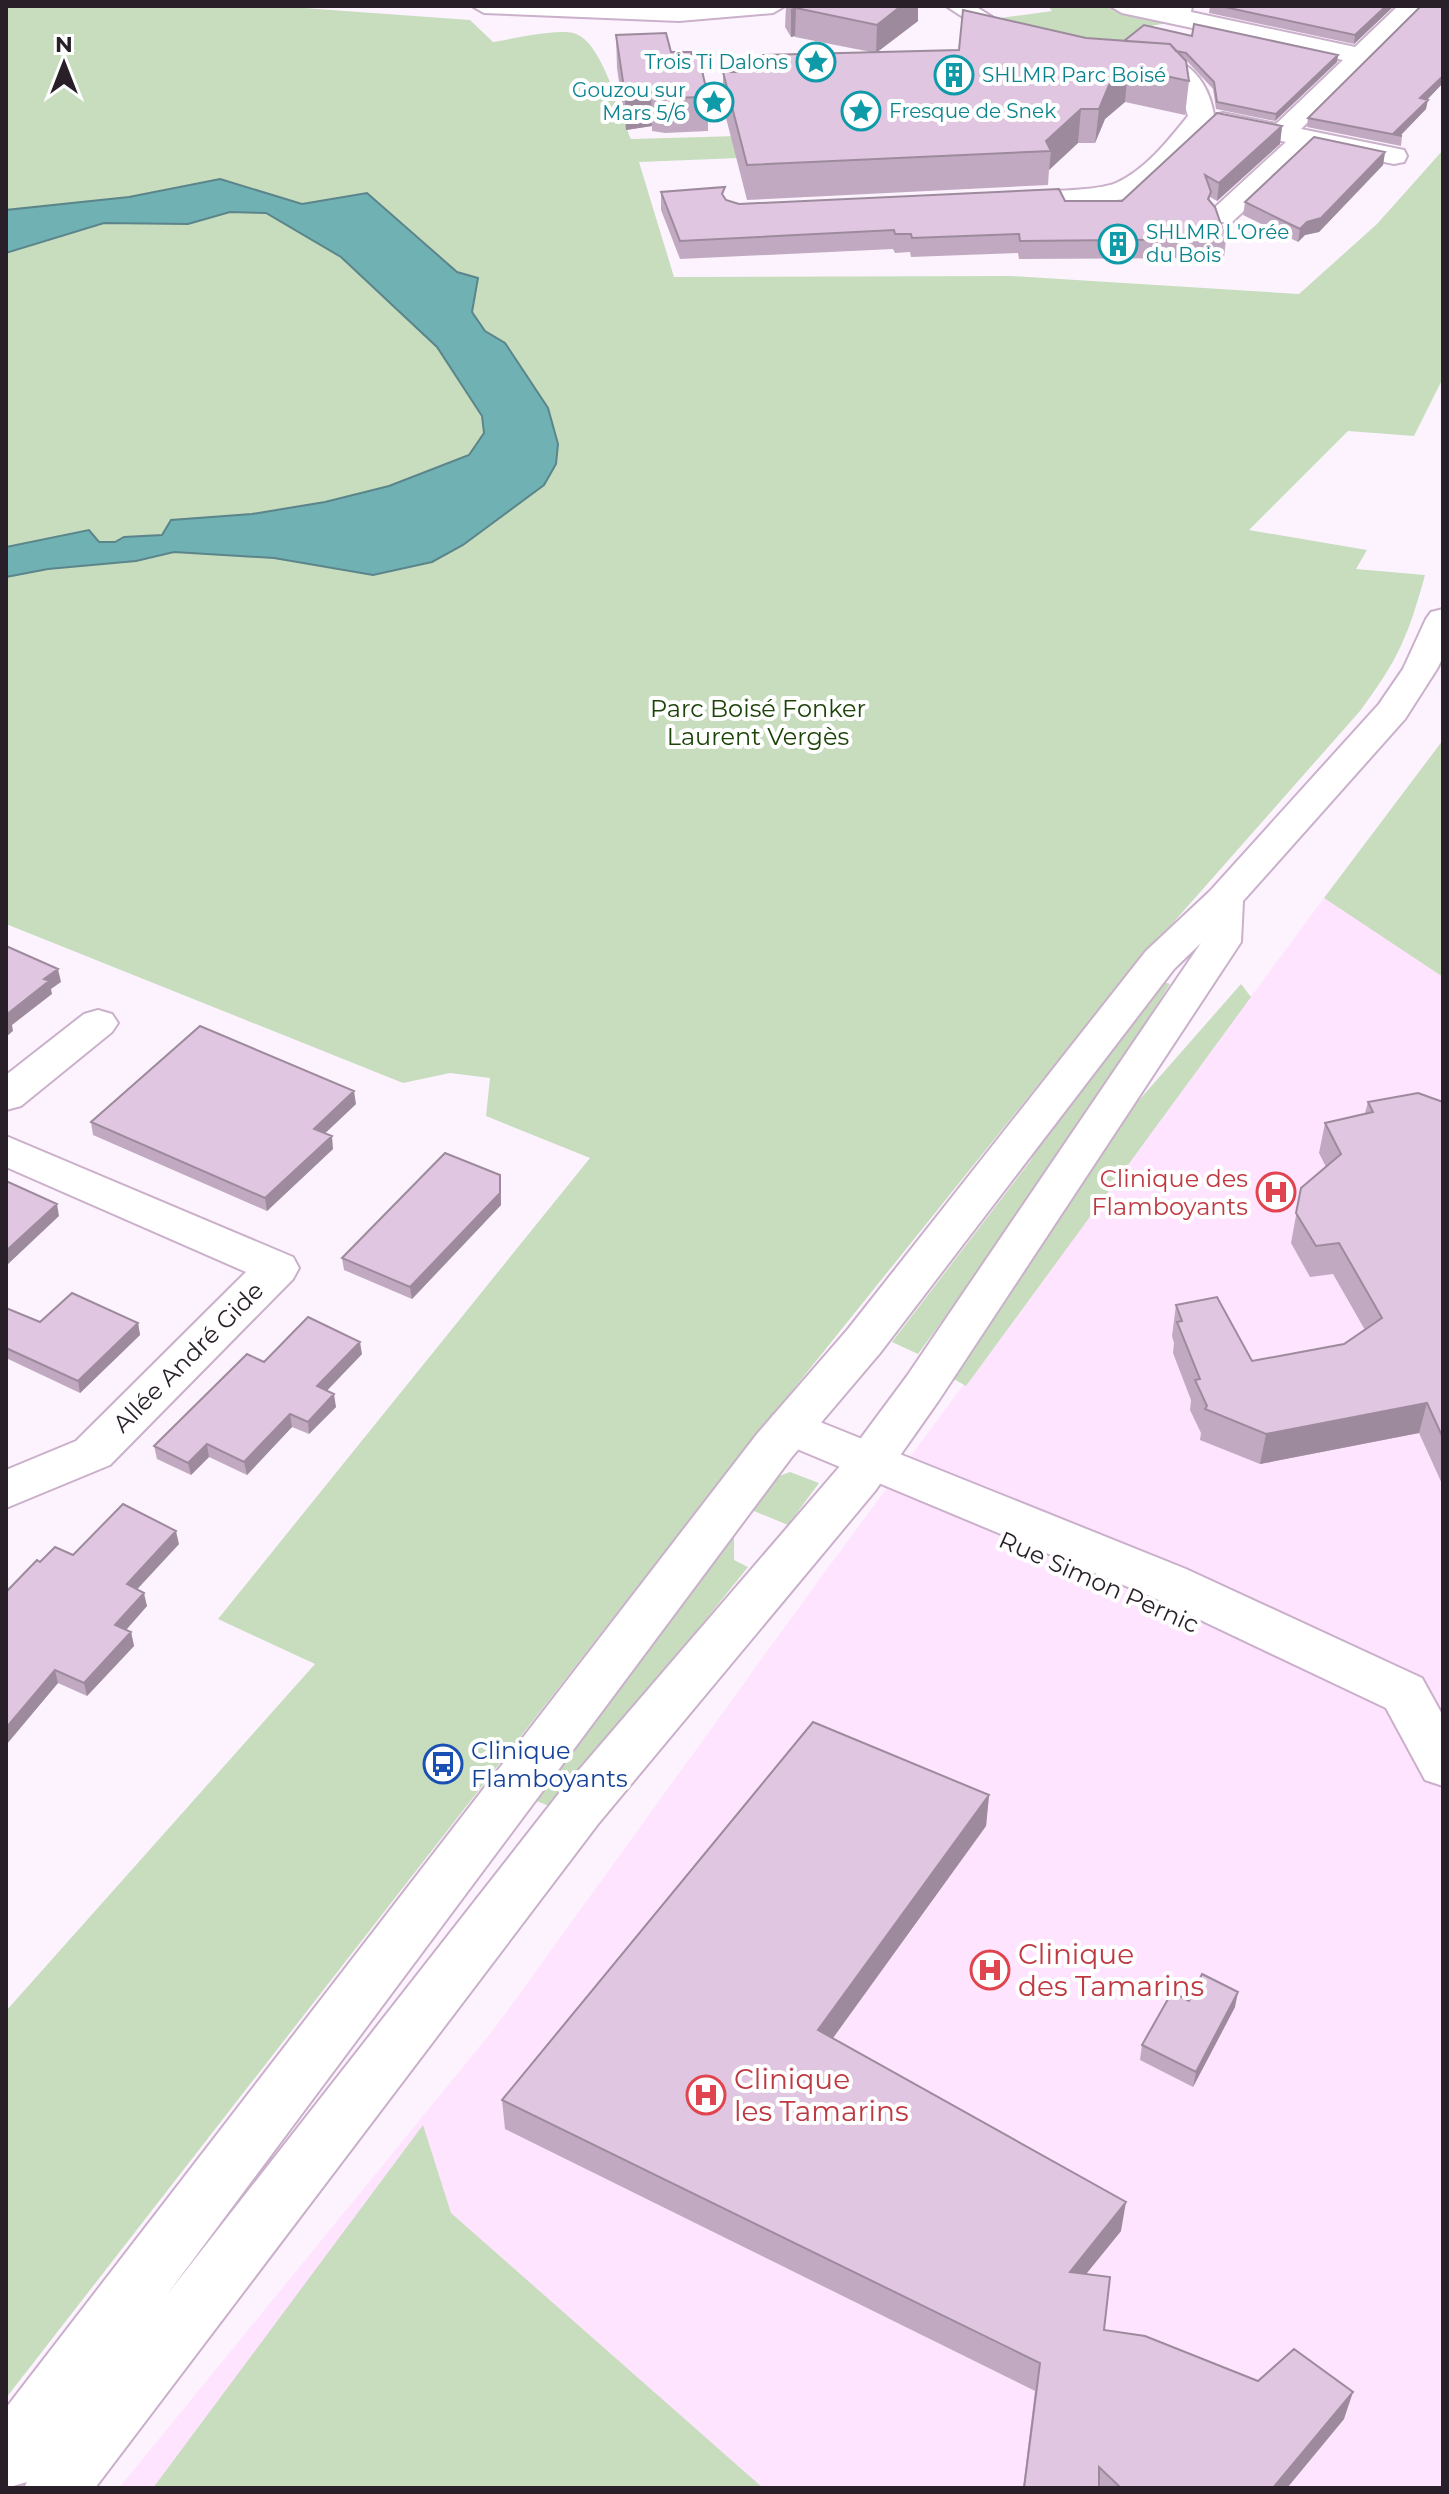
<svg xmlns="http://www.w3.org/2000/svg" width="1449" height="2494" font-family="Montserrat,sans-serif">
	<rect width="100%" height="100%" fill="#fdf3fe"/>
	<!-- built -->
	<path fill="#fee4fe" d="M1324,898L1443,977V2488H119L494,2029L813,1588Z"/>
	<!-- green -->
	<path fill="#c7ddbe" d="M6,6H276L470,20L493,42C513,39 554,29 573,33C602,39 620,114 631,139L876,132L993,19L1052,11L1048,6H1099L1172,22L1151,26L1100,66L892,152L639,162L674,277L1011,276L1299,294L1377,224L1443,150V378L1414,436L1348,431L1249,530L1367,550L1356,569L1425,575C1408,637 1398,660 1360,711L1119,984L710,1493L6,2398V2011L315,1664L218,1619L590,1158L486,1116L490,1078L450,1073L403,1083L6,924Z
		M1443,740V977L1324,898Z
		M1158,980L1170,984L1058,1162L918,1354L892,1342L1031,1160L1062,1098Z
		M1241,984L1251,997L966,1386L945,1374L1119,1123Z
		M790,1472L819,1483L788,1525L744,1507L771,1479Z
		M726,1531L734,1535V1560L748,1567L554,1808L524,1796Z
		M423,2125L451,2213L763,2488H153Z"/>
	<!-- water -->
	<path fill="#70b1b3" stroke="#5b858a" stroke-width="2" d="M220,179L302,204L367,193L457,272L478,278L472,312L485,331L505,343L548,408L558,444L556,464L544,485L463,545L432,562L373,575L274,558L174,552L136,561L48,569L6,577V547L89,530L99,542H115L124,537L162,535L171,520L252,514L325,502L389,486L469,455L484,433L482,416L437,347L341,257L266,213L230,212L188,224L104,223L6,253V210L129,197Z"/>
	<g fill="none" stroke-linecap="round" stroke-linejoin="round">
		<!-- street casing -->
		<g stroke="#cab0ca" stroke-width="4">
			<path id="street" d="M946,6H975L1031,42L1027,47H1009Z
				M1110,6H1192L1191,12L1355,47L1398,6H1424L1301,129L1404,150L1407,156L1404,162L1394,164L1312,147L1232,222H1212L1208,216L1212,210L1286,142L1214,127L1211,122L1163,176L1128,199L1005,209L995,207L991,201L995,195L1005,193C1031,191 1095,192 1116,183C1145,170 1168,141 1188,116L1178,83L1163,72L1122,67L1118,62L1122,57C1170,45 1206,67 1214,115L1223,113L1276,124L1343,60L1122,13Z
				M98,1010L112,1014L118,1023L112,1032L21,1106L6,1110V1075L84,1014Z
				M6,1136L293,1257L299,1268L293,1279L110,1465L6,1508V1470L76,1441L246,1272L6,1167Z
				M790,1410L1186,1569L1422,1678L1443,1716V1786L1425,1780L1386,1708L1152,1597L773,1439L767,1427L773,1415Z"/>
		</g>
		<!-- secondary casing -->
		<g stroke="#cab0ca" stroke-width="4">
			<path id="secondary" d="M472,6H785L773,13L679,21L484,13Z"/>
		</g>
		<!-- primary casing -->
		<g stroke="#cab0ca" stroke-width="4">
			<path id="primary" d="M1443,609V657L1437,669L1405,719L1243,901L1241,942L939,1400L875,1491L598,1824L95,2488H24L27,2482L6,2488V2408L757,1434L848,1329L1146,951L1210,891L1379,704L1403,669L1426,619L1431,612ZM1201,943L907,1376L841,1465L560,1792L166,2296L791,1458L880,1353L1174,969Z"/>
		</g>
		<!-- street -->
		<use href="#street" fill="#fff" fill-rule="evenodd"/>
		<!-- secondary -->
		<use href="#secondary" fill="#fff" fill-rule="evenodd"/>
		<!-- primary -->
		<use href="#primary" fill="#fff" fill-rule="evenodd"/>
	</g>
	<!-- wall -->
	<path fill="#c1aac1" d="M786,6H918V21L877,52L959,50L1086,38L1124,41L1192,36L1338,55L1337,62L1275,121L1216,109L1213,89L1186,60L1189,81L1185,115L1125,102L1105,119L1095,143H1078L1049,170L1048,185L747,200L723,106V72H742L871,52L795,37V36L791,37L785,27Z
		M1210,6H1394L1354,44L1209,13Z
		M1443,6V83L1427,100L1426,109L1400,136H1402L1401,146L1307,127L1308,118Z
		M616,35L671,52L692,57L708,97V131L665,133L652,131V126L626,130L617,68Z
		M1282,126L1280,144L1217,201L1210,197L1209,201L1226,239L1224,258L1019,259L1018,253L911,257L910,252L895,253L893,249L680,259L661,210V192L725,198L726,200L739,204L1122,201Z
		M1385,152L1383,165L1319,232L1305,235L1298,242L1243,215L1245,202Z
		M1368,1102H1443V1486L1419,1433L1260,1464L1200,1440L1201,1433L1190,1410L1191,1400L1173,1353L1174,1343L1172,1336L1176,1305L1252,1361L1344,1344L1365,1330L1333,1274L1310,1277L1291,1243L1301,1188L1326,1167L1319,1153L1325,1123L1365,1113Z
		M356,1104L325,1133L333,1149L267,1211L93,1135L91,1122Z
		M501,1187V1205L412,1299L344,1270L342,1258Z
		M6,1308L40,1322L138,1323L140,1335L80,1393L6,1358Z
		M362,1354L327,1390L336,1407L309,1434L292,1427L247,1475L209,1457L191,1475L157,1459L154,1446L264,1362Z
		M179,1544L137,1589L147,1606L126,1630L131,1632L134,1646L87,1696L58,1683L6,1745V1592L40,1562L73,1555Z
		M989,1795L986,1826L833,2038L1121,2231L1086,2274L1104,2330L1344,2419L1287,2488H1023L1035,2391L505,2129L502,2100Z
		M1189,2001L1235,2007L1193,2087L1140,2060L1142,2045Z"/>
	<!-- shaded-wall -->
	<path fill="#9d8b9d" d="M799,6L796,8L795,36L791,37V9Z
		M901,6H918V21L876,53L877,25Z
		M1386,6H1394L1354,44L1355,35Z
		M1338,55L1337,62L1275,121L1276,114Z
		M1128,68L1125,102L1105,119L1095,143L1099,109L1109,85Z
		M1443,76V83L1419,108L1420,98Z
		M651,92L652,126L626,130L625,95Z
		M1428,100L1426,109L1400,136L1393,134Z
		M1081,109L1078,143L1049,170L1051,151L1046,141Z
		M1282,126L1280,144L1217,201L1219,183Z
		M1385,152L1383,165L1319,232L1305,235L1298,242L1300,229Z
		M58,969L61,982L51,989L52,994L12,1025L13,1031L6,1037V1015L44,979Z
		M354,1091L356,1104L316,1142L314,1129Z
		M332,1136L333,1149L267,1211L265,1198Z
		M500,1175L501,1205L412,1299L410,1287Z
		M57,1204L59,1216L6,1266V1251Z
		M138,1323L140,1335L80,1393L78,1381Z
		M360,1342L362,1354L319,1399L317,1386Z
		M334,1394L336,1407L309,1434L308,1422Z
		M1427,1403L1419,1433L1260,1464L1266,1434Z
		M290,1414L292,1427L247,1475L244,1462Z
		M207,1444L209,1457L191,1475L188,1463Z
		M176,1531L179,1544L130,1597L127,1584Z
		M144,1593L147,1606L118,1639L115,1625Z
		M131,1632L134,1646L87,1696L84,1683Z
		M55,1670L58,1683L6,1745V1728Z
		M989,1795L986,1826L817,2060L818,2030Z
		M1238,1992L1235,2007L1193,2087L1196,2072Z
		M1126,2202L1121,2231L1065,2300L1070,2272Z
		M1353,2392L1344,2419L1287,2488H1273Z"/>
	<!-- building -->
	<path fill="#e0c6e0" stroke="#9d8b9d" stroke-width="2" d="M799,6H901L877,25L796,8Z
		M1220,6H1386L1355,35Z
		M1421,6H1443V76L1420,98L1428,100L1393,134L1402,136L1308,118Z
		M963,10L1086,38L1170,44L1186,61L1189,81L1128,68L1109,85L1099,109H1081L1046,141L1051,151L747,165L723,72H742L763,55L959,50Z
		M1194,24L1338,55L1276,114L1217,102L1214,82L1186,53L1176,51L1170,44L1124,41L1144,25L1192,36Z
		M666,33L671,52H691L692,57H699L708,97L664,98L652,97L651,92L625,95L616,35Z
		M1217,113L1282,126L1219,183L1205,175L1211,192L1208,199L1215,207L1226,239L1020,241L1019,234L912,238L911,234H895L894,230L680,241L661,192L725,187L722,194L726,200L739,204L1059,189L1065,201H1122Z
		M1314,137L1385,152L1321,218L1307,222L1300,229L1245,202Z
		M6,946L58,969L44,979L49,981L6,1015Z
		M200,1026L354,1091L314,1129L332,1136L265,1198L91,1122Z
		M1418,1093L1443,1102V1438L1427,1403L1266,1434L1205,1409L1207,1406L1195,1380L1200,1379L1177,1322L1182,1321L1176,1305L1217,1297L1252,1361L1344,1344L1382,1318L1339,1243L1316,1246L1296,1213L1301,1188L1341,1154L1325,1123L1373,1112L1368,1102Z
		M445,1153L500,1175V1193L410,1287L342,1258Z
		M6,1181L57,1204L6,1251Z
		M72,1293L138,1323L78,1381L6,1348V1308L40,1322Z
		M308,1317L360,1342L317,1386L334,1394L308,1422L290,1414L244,1462L207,1444L188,1463L154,1446L247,1354L264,1362Z
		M123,1504L176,1531L127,1584L144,1593L115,1625L131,1632L84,1683L55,1670L6,1728V1592L37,1560L40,1562L55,1547L73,1555Z
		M813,1722L989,1795L818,2030L1126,2202L1070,2272L1110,2277L1104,2330L1145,2336L1258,2381L1294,2349L1353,2392L1273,2488H1121L1099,2467V2488H1024L1040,2363L502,2100Z
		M1202,1974L1238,1992L1196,2072L1142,2045L1172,1992L1189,2001Z"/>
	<!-- icons -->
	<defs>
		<g id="sight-ring" transform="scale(2)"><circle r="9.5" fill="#fff" stroke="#0f9aa8" stroke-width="1.5"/><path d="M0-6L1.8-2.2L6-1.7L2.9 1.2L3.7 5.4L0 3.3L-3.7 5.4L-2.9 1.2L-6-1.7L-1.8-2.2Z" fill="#0f9aa8"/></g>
		<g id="building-ring" transform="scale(2)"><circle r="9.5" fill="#fff" stroke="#0f9aa8" stroke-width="1.5"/><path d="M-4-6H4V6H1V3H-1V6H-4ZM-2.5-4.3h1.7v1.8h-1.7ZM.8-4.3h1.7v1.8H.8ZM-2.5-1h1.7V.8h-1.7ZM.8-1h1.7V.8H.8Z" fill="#0f9aa8"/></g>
		<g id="hospital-ring" transform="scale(2)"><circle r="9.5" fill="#fff" stroke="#e0444e" stroke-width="1.5"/><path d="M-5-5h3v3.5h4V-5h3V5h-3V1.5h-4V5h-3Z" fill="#e0444e"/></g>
		<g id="bus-ring" transform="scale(2)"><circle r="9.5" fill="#fff" stroke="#1a4fb4" stroke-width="1.5"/><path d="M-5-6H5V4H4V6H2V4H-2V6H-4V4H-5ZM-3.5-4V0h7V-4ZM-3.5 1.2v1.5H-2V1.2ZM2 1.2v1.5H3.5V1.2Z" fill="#1a4fb4"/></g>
	</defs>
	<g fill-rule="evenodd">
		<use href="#sight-ring" x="816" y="62"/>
		<use href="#building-ring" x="954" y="75"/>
		<use href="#sight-ring" x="714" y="102"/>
		<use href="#sight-ring" x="861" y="111"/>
		<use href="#building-ring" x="1118" y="244"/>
		<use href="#hospital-ring" x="1276" y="1192"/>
		<use href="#bus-ring" x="443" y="1764"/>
		<use href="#hospital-ring" x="990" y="1970"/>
		<use href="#hospital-ring" x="706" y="2095"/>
	</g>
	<g text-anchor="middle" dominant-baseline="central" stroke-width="8" stroke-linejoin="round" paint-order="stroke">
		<!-- far-culture labels -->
		<g font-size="20" fill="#0d838f" stroke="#fff" text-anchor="start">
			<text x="788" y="62" text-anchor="end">Trois Ti Dalons</text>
			<text x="982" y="75">SHLMR Parc Boisé</text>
			<text x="686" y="90" text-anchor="end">Gouzou sur<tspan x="686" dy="23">Mars 5/6</tspan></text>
			<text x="889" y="111">Fresque de Snek</text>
			<text x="1146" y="232">SHLMR L'Orée<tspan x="1146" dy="23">du Bois</tspan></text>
		</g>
		<!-- park labels -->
		<g font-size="24" fill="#1d4408" stroke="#fff">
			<text x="758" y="708">Parc Boisé Fonker<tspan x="758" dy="28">Laurent Vergès</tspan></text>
		</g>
		<!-- health labels -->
		<g font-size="24" fill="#be3a42" stroke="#fff" text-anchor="end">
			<text x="1248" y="1178">Clinique des<tspan x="1248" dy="28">Flamboyants</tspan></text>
		</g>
		<!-- street labels -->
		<g font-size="24" fill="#291f29" stroke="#fff">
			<text transform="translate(188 1357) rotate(-45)">Allée André Gide</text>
			<text transform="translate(1099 1582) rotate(24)">Rue Simon Pernic</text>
		</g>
		<!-- transit labels -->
		<g font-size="24" fill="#164399" stroke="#fff" text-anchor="start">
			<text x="471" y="1750">Clinique<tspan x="471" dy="28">Flamboyants</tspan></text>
		</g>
		<!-- near-health labels -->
		<g font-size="28" fill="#be3a42" stroke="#fff" text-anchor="start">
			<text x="1018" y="1954">Clinique<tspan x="1018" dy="32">des Tamarins</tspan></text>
			<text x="734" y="2079">Clinique<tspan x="734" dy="32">les Tamarins</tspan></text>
		</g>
	</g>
	<!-- border -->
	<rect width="1449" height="2494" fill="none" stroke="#291f29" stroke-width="16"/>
	<!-- north arrow -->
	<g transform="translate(64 64)" stroke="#ffffff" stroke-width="6" paint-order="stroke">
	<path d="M0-6L14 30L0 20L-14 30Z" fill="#291f29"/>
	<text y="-12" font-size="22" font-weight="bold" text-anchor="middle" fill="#291f29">N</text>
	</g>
</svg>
